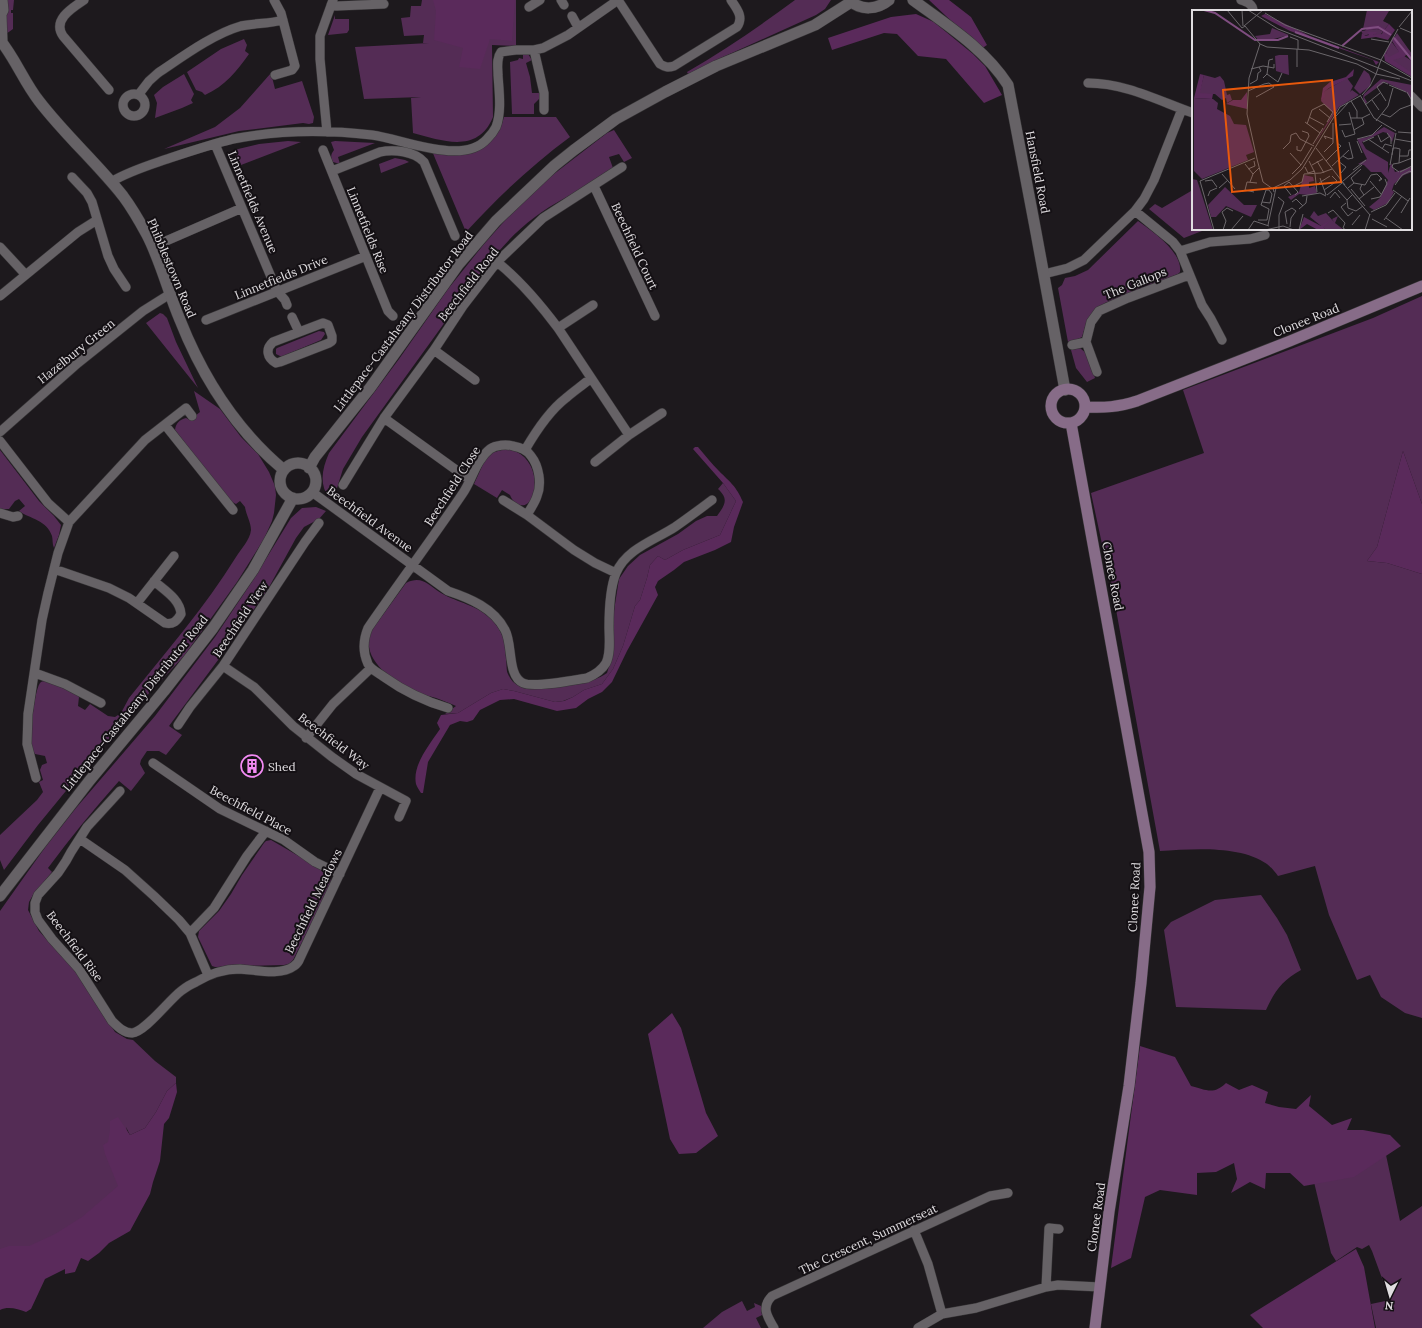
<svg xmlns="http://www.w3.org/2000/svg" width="1422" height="1328" font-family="Lora,serif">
	<rect width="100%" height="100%" fill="#1d191d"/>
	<!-- green -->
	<path fill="#542c55" d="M7,0H14L13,10H11V13H13V29L6,34C3,21 8,13 7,0Z
		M422,0H516V46L492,45L493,117C478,154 443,141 413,133L411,98L421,97L364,99L355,47L429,43H423L424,35L404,36L401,18L410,17L411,6H421Z
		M795,0H831L825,9L816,15L712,62L688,74L687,72C725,50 760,26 795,0Z
		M335,15V19H349V30L347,33L328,35Z
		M244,39L247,45L245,51L249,54C237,71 225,86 205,95L202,92L196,90L187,72L221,49Z
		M523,53L528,54L532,60L526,63L530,77L532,93H539V99L534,104V114H512L510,62L518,60L519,58L523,59Z
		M271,73L275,89L302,81L314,117L313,123L309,124L303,123L239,131L164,149L215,127L240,108Z
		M184,74L194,94L191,100L193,103L182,108L155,118L157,103L154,95L163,87Z
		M504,117H556L570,137C532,165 498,197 466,232L432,151L441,154L493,139L500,129Z
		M614,130L632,158L624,162L619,154L609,157L613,168C607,172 600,178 593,182C574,194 553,203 535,217C513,233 496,254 479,275L362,437L343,469L337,488L329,498C319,484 322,469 329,453L399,359L448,289L484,244L515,209L550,177L607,133Z
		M288,141L301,142L241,165L234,150L259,144Z
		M335,141L375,143L338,157L340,164L333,162C330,157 331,154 334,150L331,142Z
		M395,158L405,160L409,162L381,173L379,164Z
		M1191,191L1193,192V229H1219L1202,231L1184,238L1149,209L1155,204L1162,208Z
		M1138,221C1152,231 1183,252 1180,272L1178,274L1105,303L1101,306L1086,324L1082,337L1078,339L1068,342L1058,288L1062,285L1065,278L1075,276L1088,270Z
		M1422,296V504L1403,451L1377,547L1367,561L1387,563L1422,574V1018L1405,1013L1381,997L1370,975L1357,980L1329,915L1315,866L1278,876C1275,872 1271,867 1267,864C1240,845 1192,849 1160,851L1115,604L1091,493L1204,453L1183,390L1373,318Z
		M160,313L163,314L167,318L176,342L198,388L146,323Z
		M319,331L324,332L325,334L321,340L283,356H280L276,354V349L277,348Z
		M1080,348L1087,354L1095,378L1087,382L1076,368L1071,350Z
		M194,391L220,409L241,437L258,454L269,472L275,486L276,495L274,513L272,521L264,539L237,582L184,656L138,705L93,758L38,825L4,870L0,860V835L37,800L43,792L39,782L43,780L40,770L42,765L47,763L45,756L35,754C33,751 32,749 31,746C30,737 34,687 41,682C46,679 56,684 61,686C67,689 75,692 79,697L78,706L85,710L90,704L108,716L115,717L121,713L129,698C166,652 205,607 236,557C241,549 250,540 251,530C251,522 246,515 245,507L240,501L236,504L230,501L175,430C176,423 179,420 186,418L190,420L200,412Z
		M505,449C509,450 514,450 517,452C533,460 539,482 532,498C526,510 514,506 510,495L502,490L497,498L474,484L484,462L491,453Z
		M0,450L39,501L54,516L61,525L59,535L54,548C52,544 53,540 52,536C47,520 30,519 19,511L25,506L19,499L15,501L9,509H0Z
		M723,483L736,501L720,535L683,550L665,560L658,556L650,565L647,578L640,600L635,606L623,646L613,669L602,684L584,690L573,697L563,701L555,702L514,691L503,689L491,693L458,713L445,714L456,706C449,703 442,700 436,698C430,696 423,695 418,693C395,683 359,660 371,631L406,583C422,575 428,585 441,593C458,603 478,605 492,620C503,631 506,644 506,659C507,664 506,670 508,674C516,694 541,689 557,687C577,684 590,684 607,673L610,663L613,617L619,579L628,566L640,555L678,534L696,521L707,516H717C725,505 729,499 718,489Z
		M316,507L326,511L319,519L304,527L296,538L268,589L227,648L169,726L182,735L166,755L159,751H147L141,760L140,764L145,773L131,791L119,781C94,809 70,838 48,868L52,872L33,895L29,902L28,910L39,931L78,974L115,1032L127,1039L133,1040L155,1061L176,1077V1083L167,1091L156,1112L145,1128L130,1135L126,1127L141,1183L0,1273V911L46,846L76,808L155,716L215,637L251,583L291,518L302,508Z
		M271,840L328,873L331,877L330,886L293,960L289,964L284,965L215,967L212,966L198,937L199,931L219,911L231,894L242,875L264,843L266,841Z
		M1261,895L1277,918L1287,935L1301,970C1283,980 1275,990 1266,1010L1176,1007L1164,930L1171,922L1215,900Z
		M1386,1155L1400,1221L1422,1206V1328H1376L1371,1304L1390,1300L1372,1251L1369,1245L1362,1249L1357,1247L1336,1261L1331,1253L1314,1182Z
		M742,1301L747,1311L755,1307L754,1303L761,1306L762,1315L756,1318L761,1328H703L722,1312Z"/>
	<!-- forest -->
	<path fill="#5a2a5b" d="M433,0H515L512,41L490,39L480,69L459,67L463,48L434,40L436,11Z
		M929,0H949L971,17L987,45L981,49Z
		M916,14L934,22L973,54L985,66L1002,95L984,103L946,59L918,56L897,34L884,33L832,50L828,38L891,17Z
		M695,447H698C705,455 712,464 719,471C731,483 736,486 743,502L734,527L731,542L715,550L684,562L674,570L658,581L655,587L658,595L627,651L612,682L602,692L588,699L576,708L557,711L514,699L500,700L480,710L473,720L467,722L460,721L450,725L428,762L423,793H421C419,790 417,787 416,784C412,765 430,744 440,729L437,723L441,715L458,713L491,693L503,689L514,691L555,702L564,701L573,697L584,690L602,684L613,669L623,646L635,606L640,600L647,578L650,565L658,556L665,560L683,550L720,535L736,501L723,483L693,449Z
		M1403,451L1422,504V574L1387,563L1367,561L1377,547Z
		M672,1013L681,1028L706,1113L718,1136L696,1153L679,1154L670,1139L648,1034Z
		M1140,1046L1175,1057L1191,1086C1206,1090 1214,1095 1226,1083L1239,1090L1252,1085L1268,1092L1265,1103L1279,1107L1296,1109L1311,1095L1309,1106L1332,1125L1352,1118L1347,1130H1363L1390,1135L1401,1146L1354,1177L1304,1186L1290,1173H1266L1265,1189L1250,1182L1231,1193L1237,1179L1234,1163L1216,1172L1197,1173V1195L1160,1190L1145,1197L1131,1258L1111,1268Z
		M176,1083L177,1092L169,1118L164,1124L160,1161L153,1182L150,1194L130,1231L109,1243L99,1253L88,1261L81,1258L75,1272L65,1274V1269L45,1279L31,1309L26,1312C18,1309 8,1306 0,1310V1249L9,1246H29L55,1234L82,1217L118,1186L105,1154L103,1145L108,1142L110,1130V1121L118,1117L130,1135L145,1128L156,1112L167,1091Z
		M1356,1249L1364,1267L1375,1328H1263L1250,1315Z"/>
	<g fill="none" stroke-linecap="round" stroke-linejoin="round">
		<!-- minor casing -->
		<g stroke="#373537" stroke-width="10">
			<path id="minor" d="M84,0C72,8 52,20 63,36L109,90
				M274,0L281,13L295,66L292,70L275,75
				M561,0L564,5
				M618,0L660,64C665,67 668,68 674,66L737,27C744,17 737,9 731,0
				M1241,0C1247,2 1253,4 1253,11
				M331,5L337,6L384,4
				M529,7L540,0
				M572,16L578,27
				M534,50L544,93V110
				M1088,83C1125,83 1159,101 1193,113
				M123 105a11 11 0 1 1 22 0a11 11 0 1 1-22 0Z
				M139,94L149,81L158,73C182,57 213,34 241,26C255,23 269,24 283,20
				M1411,96L1422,107
				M327,132L320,59V36L333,0
				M215,144L277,291L285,300L287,305
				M323,150L388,311L393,316
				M332,171L380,152C393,149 414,151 424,162L455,236
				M72,177L87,193L92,202L108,256L114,269L126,287
				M111,182C129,171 150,165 170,158C191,151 212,144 233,139C278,130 327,130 372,135C403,139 463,166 487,139C490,136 494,131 496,127C502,112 499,91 498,75C498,67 496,59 501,52L516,50H534L543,48L568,35L618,0
				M594,186L655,316
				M1135,211L1173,242L1180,251L1202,305L1211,319L1222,340
				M166,241L242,208
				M0,247L25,274
				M1180,251L1210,242L1250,239L1265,235
				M497,262C521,281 540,304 558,328L629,435
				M1044,274L1068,268L1084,260L1135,211L1144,199L1154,180L1182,109
				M0,296L78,232L97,220
				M292,317L299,332
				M206,320L366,256
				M323,323L328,325L332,336V341L329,343L280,362L276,363C267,358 265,349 273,342Z
				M558,328L593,305
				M1072,345L1086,342
				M434,350L475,380
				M1097,372L1086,342L1091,322L1099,311L1128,298L1189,275
				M384,418L470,480
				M165,425L233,510
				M0,432L78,363L143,311L170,294
				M0,441L48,503L69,522
				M525,450C536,431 549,411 566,398C574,391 583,385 591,378
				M595,462L629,435L662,413
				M343,485L384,418L434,350L463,306L497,262L543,218L622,167
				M312,492L448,591C469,598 494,608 505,630C513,644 507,676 523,683C534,688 574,680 587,678C594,675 602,670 606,663C611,653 609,638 609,627C609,611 610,588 616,573C626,549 655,540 675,527C688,518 700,509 712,500
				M503,500L527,515L574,550L595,563L616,573
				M0,513L13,517L18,516
				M54,569L109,588L129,598L165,623C173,625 177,621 181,614C180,599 164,590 154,581
				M137,603L174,556
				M223,666L254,687L293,726L332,757L356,774L406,801L399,817
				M35,673L65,684L101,703
				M448,708C424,701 405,692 384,677C379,673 371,670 368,664C362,651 363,640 368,628C399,583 432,539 463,493C472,480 476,460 490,449C496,445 506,444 513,446C519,447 527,450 531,456C539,466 542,484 537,496C535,503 530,509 527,515
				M178,725L190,707L223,666L305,542L319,523
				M306,738L333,704L371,668
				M153,763L220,809L284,840L315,862L340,874
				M36,778L27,744L28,714L42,620L48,593L58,553L69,522L145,440L186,408L192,416
				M120,791L87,827L71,852L66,861L58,873L38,895L35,903V912L38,920L52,939L79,969L112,1021C118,1027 124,1033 132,1033C145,1032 169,1000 181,991C185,988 191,984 196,982C209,974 225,969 240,969C256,970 281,976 294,966C297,964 299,961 300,958L380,788
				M80,839L125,870L154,896L179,920L190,933L208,975
				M190,933L214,908L247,856L266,831
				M914,1230L928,1264L942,1314
				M1046,1287L1049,1228L1059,1229
				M774,1328C767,1316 761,1307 772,1296L990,1196L1008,1193
				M918,1328L942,1314L976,1308L1046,1287L1058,1285L1100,1287"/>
		</g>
		<!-- tertiary casing -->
		<g stroke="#373537" stroke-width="12">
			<path id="tertiary" d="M849,0C861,11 877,10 889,0
				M913,0C947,25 985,49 1008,85L1035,227L1065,390
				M1,15L2,42
				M0,16L3,10L2,0
				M0,40C15,58 24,82 39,101C65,135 97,163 123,196C132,208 140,222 147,235C161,262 168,292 180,320C203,378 236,430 284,470
				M280 481a18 18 0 1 1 36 0a18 18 0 1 1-36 0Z
				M309,468L315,457L370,388L458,265L496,221L554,166L574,150L616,119L665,92L716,66L815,25L851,2
				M0,896L90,780L164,691L213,628L253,570L293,498"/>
		</g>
		<!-- secondary casing -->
		<g stroke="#373537" stroke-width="12">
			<path id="secondary" d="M1051 406a17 17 0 1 1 34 0a17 17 0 1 1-34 0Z
				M1085,407C1105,408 1118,407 1137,401L1290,341L1422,286
				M1071,423L1149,852L1150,887L1141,983L1129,1086L1109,1212L1095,1328"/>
		</g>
		<!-- minor -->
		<use href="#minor" stroke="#666266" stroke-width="9"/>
		<!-- tertiary -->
		<use href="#tertiary" stroke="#666266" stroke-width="11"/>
		<!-- secondary -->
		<use href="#secondary" stroke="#876c88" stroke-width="11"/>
	</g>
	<!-- icons -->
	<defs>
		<g id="building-ring" transform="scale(1.15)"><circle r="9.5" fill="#141014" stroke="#f28af3" stroke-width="1.5"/><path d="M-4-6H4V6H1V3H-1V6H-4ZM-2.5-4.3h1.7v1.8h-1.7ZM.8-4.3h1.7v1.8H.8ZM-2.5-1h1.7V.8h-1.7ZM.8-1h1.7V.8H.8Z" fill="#f28af3"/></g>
	</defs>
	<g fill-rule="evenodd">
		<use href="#building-ring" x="252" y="766"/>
	</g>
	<g text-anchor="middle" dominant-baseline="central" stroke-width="4" stroke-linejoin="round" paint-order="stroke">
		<!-- street labels -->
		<g font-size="12" fill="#e0dde0" stroke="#141014">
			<text transform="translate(1038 172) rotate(79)">Hansfield Road</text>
			<text transform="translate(253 202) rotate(67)">Linnetfields Avenue</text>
			<text transform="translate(368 230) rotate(68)">Linnetfields Rise</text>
			<text transform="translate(635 246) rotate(65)">Beechfield Court</text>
			<text transform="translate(172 268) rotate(67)">Phibblestown Road</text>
			<text transform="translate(281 277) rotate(-22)">Linnetfields Drive</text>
			<text transform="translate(1135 283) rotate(-22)">The Gallops</text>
			<text transform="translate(468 284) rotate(-52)">Beechfield Road</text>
			<text transform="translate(1306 320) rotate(-22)">Clonee Road</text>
			<text transform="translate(403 321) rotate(-53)">Littlepace-Castaheany Distributor Road</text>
			<text transform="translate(76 351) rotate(-39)">Hazelbury Green</text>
			<text transform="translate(452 486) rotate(-57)">Beechfield Close</text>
			<text transform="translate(370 519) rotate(36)">Beechfield Avenue</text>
			<text transform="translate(1113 576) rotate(79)">Clonee Road</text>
			<text transform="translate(240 619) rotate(-56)">Beechfield View</text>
			<text transform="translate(135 703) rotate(-51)">Littlepace-Castaheany Distributor Road</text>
			<text transform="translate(334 741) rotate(37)">Beechfield Way</text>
			<text transform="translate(251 810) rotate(28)">Beechfield Place</text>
			<text transform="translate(1134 897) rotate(-87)">Clonee Road</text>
			<text transform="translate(313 901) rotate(-64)">Beechfield Meadows</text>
			<text transform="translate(75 946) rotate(53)">Beechfield Rise</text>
			<text transform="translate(1096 1217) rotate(-82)">Clonee Road</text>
			<text transform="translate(868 1239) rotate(-25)">The Crescent, Summerseat</text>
		</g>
		<!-- poi labels -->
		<g font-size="12" fill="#e0dde0" stroke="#141014" text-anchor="start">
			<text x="268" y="766">Shed</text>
		</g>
	</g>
	<!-- overview -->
	<g transform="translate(1192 10)">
		<rect width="220" height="220" fill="#1d191d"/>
		<path d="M175,0L197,1L191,11L197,14L193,19H171ZM80,18L97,25L78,30H66L63,26L78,24ZM185,19L191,21L188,26L181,25L183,22L172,26L169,21ZM205,23L220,44V50L202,28ZM199,31L209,44L220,51V66L193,47ZM87,45H96L97,65L84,61L83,46ZM172,60L177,64L179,69L178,76L168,84L162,78ZM12,65L23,68L28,66L32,71L35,85L38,84L40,90L35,93L34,88L30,90L23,84H7ZM155,68L161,76L158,82L160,80L167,85L147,97L122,135L141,103L129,91L131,82ZM189,69L220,75V90L214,82L193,72L172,87L175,92L173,94L171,87L172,84ZM2,88L21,89L26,93L25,99L38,106L42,114L54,115L62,142L54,145L56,150L10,169L2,161ZM192,117L203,123L200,132L195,123L191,122L170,132L174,139L196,152V163L199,153L203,162L220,157V162L212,165L202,174L200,180L202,182L196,193L182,200L177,197L188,188L196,170L189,162H179L172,155L166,154L175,149L165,129L176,127ZM112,165L121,167L122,171L117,172V178L123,176L125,183L116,185L107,184L99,190L96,187L107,182ZM0,169L5,170L8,179L21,220H0ZM33,177L52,195H65L59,207L34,196L24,207H19L16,195ZM122,201L126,206L134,203L142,212L140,209L146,206L143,213L152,220H134L118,207Z" fill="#542c55"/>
		<path d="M73,4L118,26L187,52L184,55L181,50L98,21L69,6ZM197,14L203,20L196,30L184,27L169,29L170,23L173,26L177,25L175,22H186L181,25L190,24L191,21L185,19L173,21L177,16L187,15L193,19ZM201,27H205L208,35L218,41L212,47L201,50L220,63V67L193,51L192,45ZM200,31L207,42L197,47L194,44ZM162,59L161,66L137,78L132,82L133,87L129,90L131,78L138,72L154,67ZM8,64L12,65L8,83L21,84L20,89L2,88ZM55,82V99L34,94L41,90H49ZM112,207L129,216L139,210L131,217L134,220H126L115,214L107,220Z" fill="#5a2a5b" fill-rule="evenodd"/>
		<path fill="none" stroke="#7f4d80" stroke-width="2" d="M12,0L23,3L63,30H86L96,26M103,22L147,38M202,28L220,50M150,36L170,19L186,17L199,25"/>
		<path fill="none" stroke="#6b676b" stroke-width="1" d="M35,0L50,18M50,0L51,16M56,0L86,19L220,71M52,16L71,0M207,17L220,1M50,18L53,16L68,34M208,18L220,23M98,27L106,30V39M179,29L197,32M68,34L75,37L117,40L165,54L184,64L189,50L93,15L73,3M105,39V57M189,50L206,19M189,50L220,68M59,59L71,56L82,58V54M75,64L86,72L90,63M184,64L208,69M71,68L75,64L77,50L81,49M58,74L65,70L66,63L69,61L67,57M197,75L214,82M56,81L72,74M168,85L182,108L204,121M170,85L178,76L184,64M64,87L82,77L77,73L72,74M180,90L187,100M159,91L165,101V108M194,91L185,77L191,72L196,74M173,95L188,83M127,99L138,108M190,104L198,107L208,99L219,95V89L215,82M144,106L156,93M117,107L132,115M159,108H170L178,104M184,111L196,96L201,78M113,112L128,123M115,114L120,100L132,94L141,102L135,112M147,115L159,114M150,120L153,127L163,124L157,102M162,120L172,114L170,108M206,122L220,123M195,123L199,128V134M186,125L189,132L198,126M134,129L132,126L141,129M165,129L180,125L190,115M176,129L197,143M203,129L220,132M165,131L170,143M171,132L182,127M121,134L131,118M105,136V140L109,141L117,126L116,123L110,121M124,138L153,175M91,139L98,132L99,125L104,123L108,129L122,136M190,139L193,134L200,136M132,142L141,133V113M98,143L109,155M200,145L201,138H204L208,139L207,153L220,148M151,146L156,149L161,148L157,132M208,146H216L217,140H220M65,149L71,172L81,179M65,149L55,104L57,68L68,34M117,151L123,163M125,151L132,163M134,151L149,136L145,133M146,151L154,157L149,163M53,154L61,164M120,155L131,149M198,155L204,123M140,156L157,140M113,157L116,163L123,161M56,159L63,156L62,151M161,160L174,150M207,162L200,157L201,154L207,153M208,162L220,156M30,164L43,179M100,164L109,155L120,137M123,164L125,182M179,165L185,164L189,168L187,171L190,169L189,168M128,168L134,185M13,171L20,170L25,177M149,171L178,205M151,171L170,155M178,171L189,184M58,172L61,164L67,158M127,173L138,166M162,173L159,168L169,159M170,174L168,179L172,185M203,175L210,165L218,161L220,163M102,176L110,172L112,164L129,163L140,159M27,178L36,170M156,178L162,173L173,175L179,165M159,179L173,196M132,180L145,171L140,166M146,180L155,190M201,180L216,191M62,182L53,180L55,172L65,173M82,182L81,178L98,170L110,159L148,97L168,86M161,184L155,190L156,198L164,201L171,196M99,185L92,176L97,172L106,182L103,185M135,185L150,173M16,186L18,181L25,178M110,186L128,183L134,186M86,187L92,192L87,205V220M138,188L143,182L148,188M167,189L182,177M179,189L188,187L195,174L193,169M100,192L104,189L111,196M154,193L149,197L156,206L161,202M107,199L114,193L115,186M179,202L194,195L203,183M136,203L141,200L153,213L151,218L154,220M209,203L218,188M194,208L211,220M180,209L195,217M66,210H75L77,199L69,195L74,180H77L80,184L78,193L70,192M192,210L210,186M95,214L93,202L100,198L104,201L99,208L98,217M76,215L84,178M160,215L168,205M22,220L8,171L63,148M31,220L34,211L30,202L35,198L41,201M39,220L51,206M56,220L62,211L77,216M73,220L91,216L102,220M107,220L111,204M173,220L178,204"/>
		<path fill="#e8590c" fill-opacity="0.15" stroke="#e8590c" stroke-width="2" d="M140,70L149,172L40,182L31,80Z"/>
		<rect width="220" height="220" fill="none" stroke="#e0dde0" stroke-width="2"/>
	</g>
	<!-- north arrow -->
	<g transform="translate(1390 1296) rotate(185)" stroke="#141014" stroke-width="3" paint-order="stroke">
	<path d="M0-3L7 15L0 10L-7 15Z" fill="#e0dde0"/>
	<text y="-6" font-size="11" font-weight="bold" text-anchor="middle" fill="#e0dde0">N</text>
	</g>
</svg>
